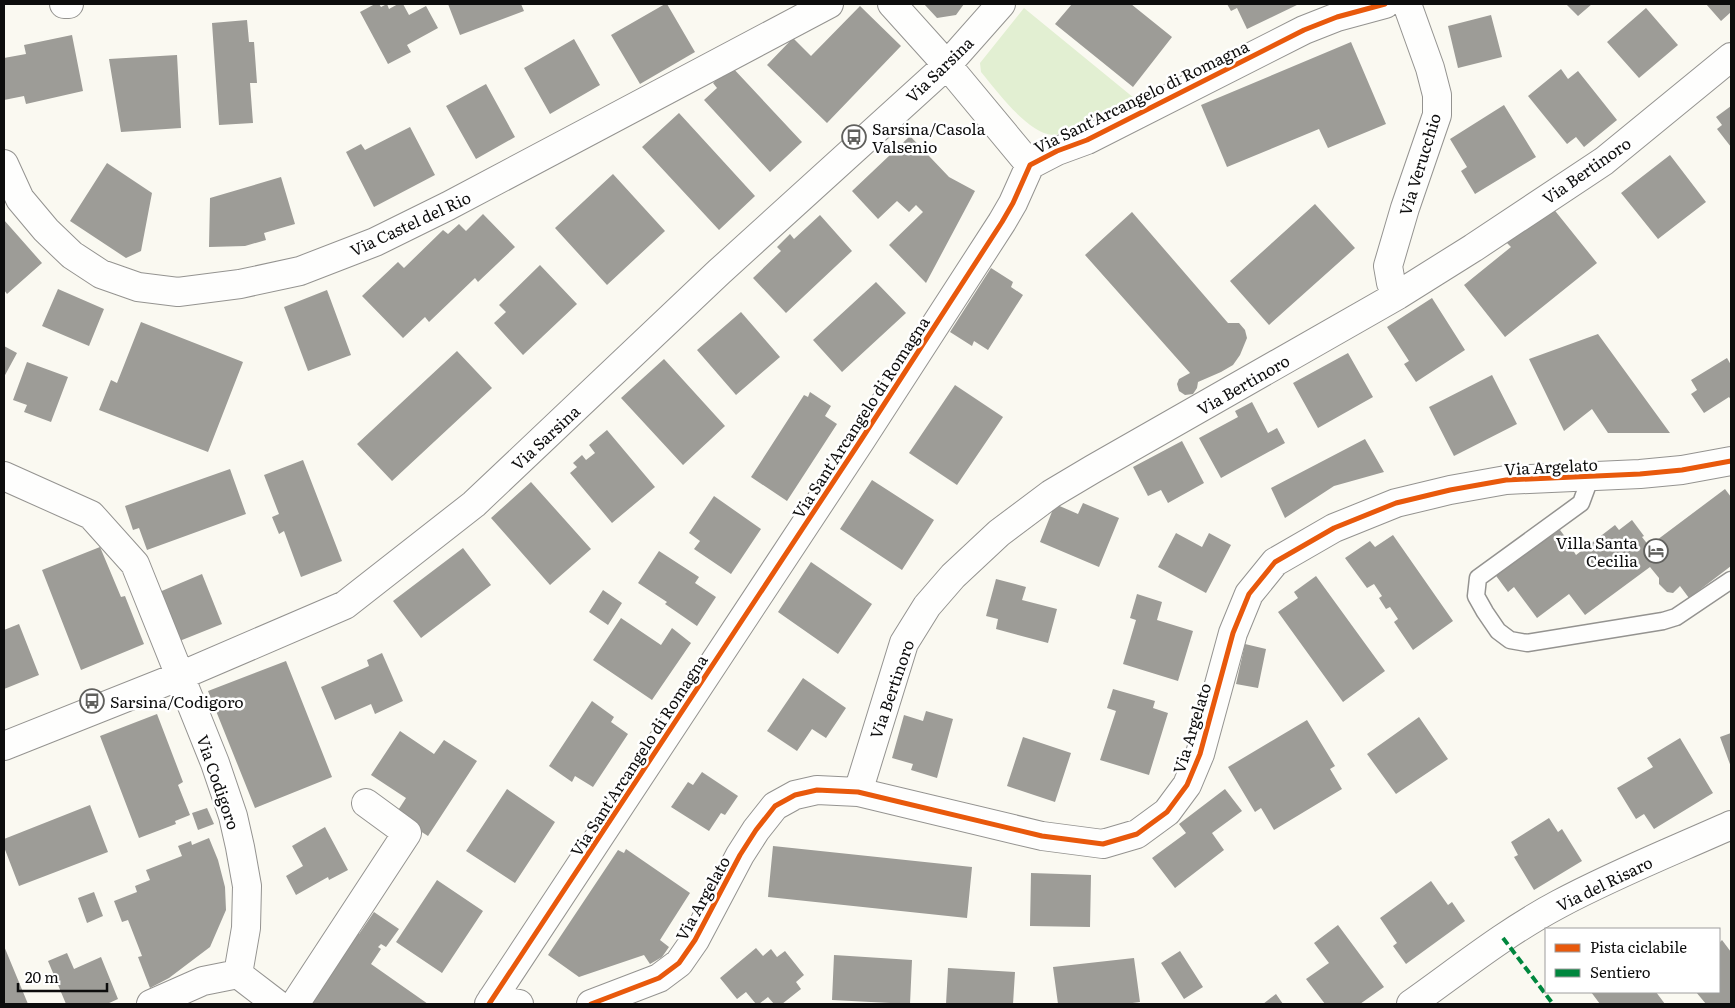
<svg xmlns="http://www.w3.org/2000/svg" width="1735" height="1008" font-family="Literata,serif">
	<rect width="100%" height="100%" fill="#faf9f1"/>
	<!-- green -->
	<path fill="#e2efd2" d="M1024,8L1134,98C1120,105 1066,135 1053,135C1027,133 997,91 981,72L980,63Z"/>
	<!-- building -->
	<path fill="#9d9c97" d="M375,4H379L381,7L387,4L389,9L398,4H403L409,15L426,6L438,28L407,45L411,52L388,64L360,12Z
		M448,4H521L524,11L460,35Z
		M665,4H667L695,52L640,84L611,35Z
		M924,4H964L956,15L937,18Z
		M1072,4H1131L1172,37L1133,87L1055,24Z
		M1227,4H1299L1247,29L1237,8L1231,11Z
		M1566,4H1592L1578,16Z
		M1706,4H1731V12L1721,21Z
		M860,6L901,46L827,123L767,65L793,38L811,56Z
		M1646,8L1678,45L1639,78L1607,42Z
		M1491,15L1502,57L1458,68L1448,26Z
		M247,20L249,42H254L257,83H250L253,123L219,125L212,23Z
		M72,35L83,91L26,104L24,96L4,100V58L26,54L24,45Z
		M574,39L600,85L550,114L524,68Z
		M1351,42L1386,124L1328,148L1319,129L1227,167L1201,105Z
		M177,55L181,128L121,132L109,59Z
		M731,66L802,142L770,172L704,100L717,88L713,83Z
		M1561,69L1568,79L1578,71L1617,120L1584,147L1576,137L1567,144L1528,96Z
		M486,84L515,137L476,159L446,106Z
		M1504,105L1536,157L1475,194L1461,171L1467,167L1450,139Z
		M1731,106V147L1717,129L1722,125L1716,117Z
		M679,113L755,196L719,230L642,147Z
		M410,127L435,175L374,207L346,152L361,144L365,150Z
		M910,136L949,177L975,191L926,283L889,245L923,212L916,205L909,212L897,201L878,219L852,191Z
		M1670,155L1706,202L1658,239L1621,193Z
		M107,163L152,193L141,251L126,258L70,221Z
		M613,174L665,231L607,285L555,228Z
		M281,177L295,224L264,233L266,240L245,246L209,247L210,198Z
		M1315,204L1355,248L1269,325L1230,281Z
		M1552,207L1597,263L1505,337L1464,285L1511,247L1507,243Z
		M1132,212L1228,323H1239L1245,330L1247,338L1240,355L1233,365L1221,372L1198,382L1197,388L1193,394L1185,395L1179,391L1177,384L1179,379L1190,373L1085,255Z
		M483,214L515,247L478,282L475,278L429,322L425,317L403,338L362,296L398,262L404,268L443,230L448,234L459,224L466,231Z
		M820,215L852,251L786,313L753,278L781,251L777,247L790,234L794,239Z
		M4,220L42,263L7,294L4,290Z
		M540,265L577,304L523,355L494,323L506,312L499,305Z
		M991,268L1013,282L1011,287L1023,295L988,350L974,341L972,346L950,332Z
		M876,282L906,313L842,372L813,340Z
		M58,289L104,309L89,346L42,326Z
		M327,290L351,355L308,371L284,307Z
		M1432,298L1465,350L1416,382L1404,364L1409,361L1387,327Z
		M741,312L780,357L736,395L697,350Z
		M141,322L243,362L208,452L99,410L111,380L117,383Z
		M1598,334L1670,433H1608L1592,409L1564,431L1529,359Z
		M4,346L17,353L4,377Z
		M457,351L492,388L392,481L357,444Z
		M1348,353L1373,397L1318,428L1293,383Z
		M1727,358L1731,365V400L1729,397L1704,413L1691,394L1697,390L1691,380Z
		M664,359L725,426L683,465L621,398Z
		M27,362L68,377L51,422L24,412L27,405L13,400Z
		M1492,375L1517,424L1454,456L1429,407Z
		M955,385L1003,417L957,485L909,453Z
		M810,392L831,406L825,416L837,424L787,501L751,477L804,395L808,397Z
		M1252,402L1268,433L1277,428L1285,443L1221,478L1199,438L1238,417L1235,411Z
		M607,430L655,487L612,523L570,473L577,467L573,463L582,455L586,460L595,453L589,445Z
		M1365,439L1384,472L1334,486L1285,518L1271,488Z
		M1182,441L1204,483L1168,503L1161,490L1148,496L1133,467Z
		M303,460L342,561L301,577L284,531L279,534L272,517L279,514L264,475Z
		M230,469L246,514L147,550L139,528L133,530L125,506Z
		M872,480L934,520L902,570L840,529Z
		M531,482L591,549L550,585L491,518Z
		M1725,489L1731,497V566L1689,598L1680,586L1673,593L1667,592L1659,584V578L1650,567L1585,615L1569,594L1537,618L1514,587L1508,592L1494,573L1557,526L1572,546L1571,547L1576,555L1615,525L1619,530L1632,520L1644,536L1642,537L1649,546Z
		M714,496L761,529L731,574L694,549L700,541L689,533Z
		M1083,503L1119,518L1099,567L1040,542L1055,504L1078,514Z
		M1176,533L1202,547L1209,533L1231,545L1206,593L1158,567Z
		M1393,535L1453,621L1413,650L1394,622L1398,619L1390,607L1386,609L1379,598L1382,596L1374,584L1367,588L1345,558L1370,541L1375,547Z
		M100,547L121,597L125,596L144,644L81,670L42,570Z
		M463,548L491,585L421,638L393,601Z
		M659,551L699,577L695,583L716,597L697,626L665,604L667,602L638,583Z
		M811,562L872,604L838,654L778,612Z
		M202,574L222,624L177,642L157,593Z
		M1316,576L1385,671L1343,702L1278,612L1298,598L1294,592Z
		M996,579L1026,587L1022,600L1057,609L1048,643L996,629L998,619L986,616Z
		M603,590L622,603L608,625L589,612Z
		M1137,594L1162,602L1157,620L1193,631L1178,681L1123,664L1136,620L1130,618Z
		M621,618L661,645L672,628L691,643L652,700L593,660Z
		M19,624L39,675L4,689V630Z
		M1245,644L1266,649L1258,688L1236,684Z
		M382,653L403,701L375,714L371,704L335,720L321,687L369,666L367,660Z
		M286,661L332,777L255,808L208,691Z
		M803,678L846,708L826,738L812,729L797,751L767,731Z
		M1113,689L1155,701L1153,708L1168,713L1149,775L1100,760L1116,711L1107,708Z
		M592,701L614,717L611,722L628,734L593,787L575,776L572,782L549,766Z
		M926,711L953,719L937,778L911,770L913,764L892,758L904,715L923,721Z
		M157,714L183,782L178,785L190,815L175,821L176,824L139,838L100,736Z
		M1419,717L1448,759L1396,794L1367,754Z
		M1307,720L1335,766L1330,769L1342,789L1274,830L1261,808L1255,812L1228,767Z
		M400,731L434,754L444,740L477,761L428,836L395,815L406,798L371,775Z
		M1731,733V767L1720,737Z
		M1023,737L1071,753L1055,802L1007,786Z
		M1680,738L1713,793L1654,829L1644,814L1636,819L1617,788L1653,767L1647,758Z
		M702,772L738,796L725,815L721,813L709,831L671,807L688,782L693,785Z
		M507,789L555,822L515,883L466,851Z
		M1225,789L1242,811L1212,833L1224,850L1175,888L1152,858L1186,833L1179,824Z
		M90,805L108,852L19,886L4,847V839Z
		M207,808L214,824L198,830L192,813Z
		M1549,818L1558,832L1562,829L1582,861L1534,890L1514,857L1518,855L1511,842Z
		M325,827L348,870L329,880L328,877L296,895L286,876L303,866L292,846Z
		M209,838L218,860L225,887L226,910L210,947L169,978L150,988L138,957L142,956L128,920L122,922L114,901L137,892L135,886L150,880L146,870L182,856L178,846L191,841L192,845Z
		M773,846L972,867L967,918L768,897Z
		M626,849L690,893L660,940L669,947L662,957L650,964L644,955L579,977L548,955L618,850L624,853Z
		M1031,873L1091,875L1090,927L1030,926Z
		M437,880L483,911L442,973L396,942Z
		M1431,881L1448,905L1452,902L1465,921L1406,964L1393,946L1397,943L1380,918Z
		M94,892L103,916L87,923L78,898Z
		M374,912L399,929L386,947L381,944L378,947L381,949L371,964L428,1004H304L355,931L359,934Z
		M1338,925L1384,987L1360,1004H1325L1306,979L1329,963L1314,943Z
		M1722,940L1731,952V1004H1706L1696,992H1719V943Z
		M4,946L28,1004H4Z
		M756,948L763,956L771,949L777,957L785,951L804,975L796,982L801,989L782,1004H774L768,997L759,1004H756L746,992L737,999L720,978Z
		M1180,951L1203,987L1184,999L1161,963Z
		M67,953L74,969L101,957L118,999L107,1004H66L48,961Z
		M834,955L912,960L910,1004L832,1000Z
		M1134,958L1140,1002L1125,1004H1058L1053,967Z
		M948,968L1015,972L1013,1004H946Z
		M1591,992H1656L1665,1004H1600Z
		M1276,994L1283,1004H1263Z"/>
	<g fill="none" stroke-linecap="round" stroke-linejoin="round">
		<!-- lane casing -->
		<g stroke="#949390" stroke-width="19">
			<path id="lane" d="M1591,476L1581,503L1478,578L1476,596L1485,612L1498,631L1510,640L1527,643L1663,621L1676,617L1731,580"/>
		</g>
		<!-- street casing -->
		<g stroke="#949390" stroke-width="30">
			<path id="street" d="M64,4H69
				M892,4L947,65L1030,165
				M4,164L20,199L46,230L72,255L101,274L138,287L178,292L240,284L300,271L375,242L448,206L829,4
				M1398,295L1391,283L1388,266L1405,208L1437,115V95L1430,68L1407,4
				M4,476L91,515L135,564L215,763L233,816L240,847L247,886L246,928L238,974L277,1004
				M4,746L180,676L345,605L474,504L719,272L947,65L1001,4
				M858,792L904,643L927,606L953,576L999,533L1051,494L1093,469L1398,295L1473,248L1604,161L1731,57
				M492,999L519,1004
				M151,1004L203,981L238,974
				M295,1004L407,833L366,803
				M489,1004L861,440L1002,222L1013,203L1030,165L1057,151L1087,140L1304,30L1337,17L1385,4
				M591,1004L659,978L679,963L695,940L740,855L756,830L775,806L795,795L817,790L858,792L1042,836L1103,844L1137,834L1167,812L1187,785L1200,754L1233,633L1249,594L1275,562L1334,528L1396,503L1450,490L1506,480L1640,474L1682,470L1731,461
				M1411,1004C1459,970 1506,932 1559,904C1615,874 1673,851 1731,825"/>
		</g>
		<!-- lane -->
		<use href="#lane" stroke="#fefefd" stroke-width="16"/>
		<!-- street -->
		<use href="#street" stroke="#fefefd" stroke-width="28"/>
		<!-- quiet -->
		<path stroke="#00873e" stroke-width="4" stroke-dasharray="8 4" stroke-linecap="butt" d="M1503,938L1553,1004"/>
		<!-- cycleway casing -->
		<g stroke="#fff" stroke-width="8">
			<path id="cycleway" d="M489,1004L861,440L1002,222L1013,203L1030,165L1057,151L1087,140L1304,30L1337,17L1385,4
				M591,1004L659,978L679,963L695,940L740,855L756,830L775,806L795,795L817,790L858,792L1042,836L1103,844L1137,834L1167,812L1187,785L1200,754L1233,633L1249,594L1275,562L1334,528L1396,503L1450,490L1506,480L1640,474L1682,470L1731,461"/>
		</g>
		<!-- cycleway -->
		<use href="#cycleway" stroke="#e8590c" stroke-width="5"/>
	</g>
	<!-- icons -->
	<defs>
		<g id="bus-ring" transform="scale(1.25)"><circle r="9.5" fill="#fff" stroke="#60605d" stroke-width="1.5"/><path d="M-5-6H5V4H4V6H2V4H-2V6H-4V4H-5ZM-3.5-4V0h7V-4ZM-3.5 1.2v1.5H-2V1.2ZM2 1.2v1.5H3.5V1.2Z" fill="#60605d"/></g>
		<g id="hotel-ring" transform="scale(1.25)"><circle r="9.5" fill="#fff" stroke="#60605d" stroke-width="1.5"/><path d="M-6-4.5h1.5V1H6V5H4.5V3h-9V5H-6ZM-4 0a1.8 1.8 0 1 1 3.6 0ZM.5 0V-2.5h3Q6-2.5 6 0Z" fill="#60605d"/></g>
	</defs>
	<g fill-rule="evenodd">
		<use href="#bus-ring" x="854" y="137"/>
		<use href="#hotel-ring" x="1656" y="551"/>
		<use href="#bus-ring" x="92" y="701"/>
	</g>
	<g text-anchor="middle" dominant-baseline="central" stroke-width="5" stroke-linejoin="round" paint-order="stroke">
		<!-- street labels -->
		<g font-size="16" fill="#0d0d0d" stroke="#fff">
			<text transform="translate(939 69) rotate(-44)">Via Sarsina</text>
			<text transform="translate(1141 96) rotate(-26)">Via Sant'Arcangelo di Romagna</text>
			<text transform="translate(1419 164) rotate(-73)">Via Verucchio</text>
			<text transform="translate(1586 170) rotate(-35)">Via Bertinoro</text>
			<text transform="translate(410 223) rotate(-25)">Via Castel del Rio</text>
			<text transform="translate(1243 384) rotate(-30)">Via Bertinoro</text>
			<text transform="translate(860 417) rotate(-57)">Via Sant'Arcangelo di Romagna</text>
			<text transform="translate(545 437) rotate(-43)">Via Sarsina</text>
			<text transform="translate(1551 466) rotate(-3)">Via Argelato</text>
			<text transform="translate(891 689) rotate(-71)">Via Bertinoro</text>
			<text transform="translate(1191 728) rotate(-73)">Via Argelato</text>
			<text transform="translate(638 755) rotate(-57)">Via Sant'Arcangelo di Romagna</text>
			<text transform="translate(219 782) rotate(71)">Via Codigoro</text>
			<text transform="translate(1604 883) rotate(-26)">Via del Risaro</text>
			<text transform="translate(702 898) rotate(-61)">Via Argelato</text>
		</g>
		<!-- poi labels -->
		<g font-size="16" fill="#0d0d0d" stroke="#fff" text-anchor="start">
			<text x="872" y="128">Sarsina/Casola<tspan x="872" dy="18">Valsenio</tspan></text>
			<text x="1638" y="542" text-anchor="end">Villa Santa<tspan x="1638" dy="18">Cecilia</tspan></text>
			<text x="110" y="701">Sarsina/Codigoro</text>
		</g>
	</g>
	<!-- border -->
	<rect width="1735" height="1008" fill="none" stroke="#0d0d0d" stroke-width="10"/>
	<!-- legend -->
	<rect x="1545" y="928" width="175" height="65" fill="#ffffff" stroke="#9e9e9e"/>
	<rect x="1555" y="944" width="25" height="8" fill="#e8590c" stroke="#9e9e9e"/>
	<text x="1590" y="953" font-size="15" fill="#0d0d0d">Pista ciclabile</text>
	<rect x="1555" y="969" width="25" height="8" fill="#00873e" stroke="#9e9e9e"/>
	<text x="1590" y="978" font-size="15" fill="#0d0d0d">Sentiero</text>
	<!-- scale -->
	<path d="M18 983v8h89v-8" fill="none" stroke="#0d0d0d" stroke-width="2.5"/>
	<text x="25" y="983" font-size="15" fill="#0d0d0d" stroke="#ffffff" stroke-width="4" paint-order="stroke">20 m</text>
</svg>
